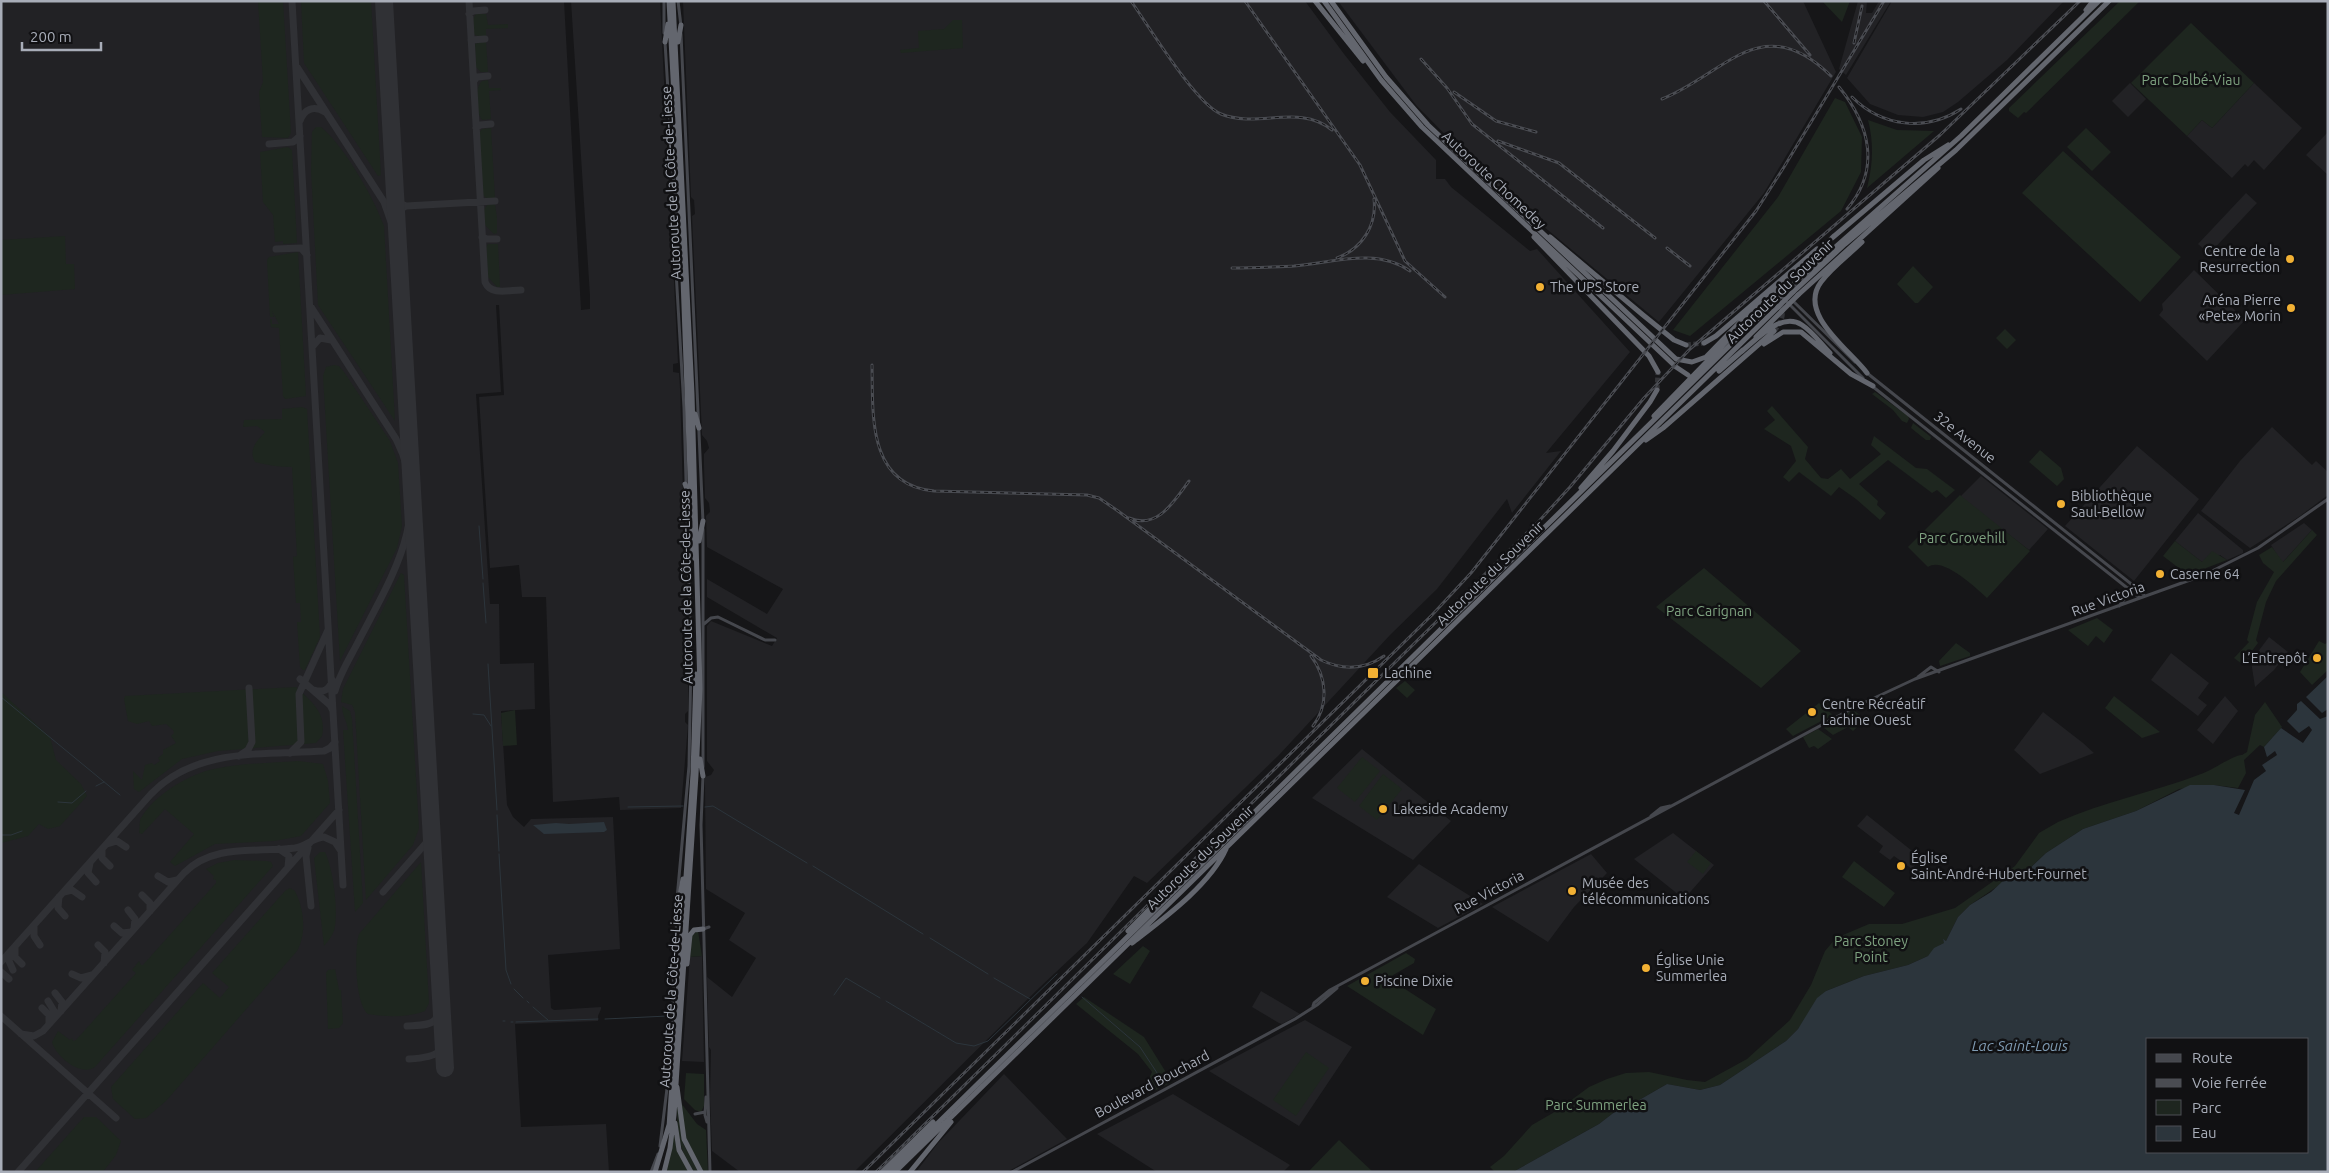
<svg xmlns="http://www.w3.org/2000/svg" width="2329" height="1173" font-family="Ubuntu,sans-serif">
	<rect width="100%" height="100%" fill="#161618"/>
	<!-- built -->
	<path fill="#222225" d="M1,1H564L581,310L590,309V296L571,1H660L678,363L673,364V372L679,373L680,388L688,669V711L685,714V722L688,725L681,808L620,810L619,797L553,802L546,597H522L519,565L490,568L479,397L504,395L499,305H496L501,392L476,394L490,604H499L500,664L534,663L535,709L501,711L507,805L513,817L524,827L531,819L613,817L620,949L548,955L551,1008L554,1010L601,1007V1009L598,1016V1021L515,1024L521,1127L606,1124L609,1172H1Z
		M683,1H1305L1344,54L1390,112L1436,160V179H1445L1451,187L1530,251L1537,249L1630,352L1546,453L1561,451L1512,513L1507,499L1437,589L1390,635L1279,755L1147,883L1134,876L1087,943L1040,987L854,1172H740L712,1151L710,1098L711,1050L709,1047L707,977L732,997L756,958L729,940L745,913L706,889L705,785V777L711,775L714,770L707,761V626L711,621L772,646L777,638L707,597V579L767,614L783,589L707,547L706,516L710,512L709,503L705,498L704,465V454L709,448L707,441L702,435L692,216L695,214L694,200L691,197Z
		M1338,1H1803L1836,72L1764,193L1659,322L1502,192L1416,105Z
		M1858,1H1867L1866,13H1872L1879,1H1891L1846,75L1839,69Z
		M1892,1H2064L2007,60L1958,102L1943,112L1923,117L1898,115L1870,104L1847,78Z
		M2130,83L2146,99L2128,117L2112,101Z
		M2254,83L2302,128L2264,170L2254,160L2248,167L2245,164L2232,178L2187,136L2202,120L2212,128Z
		M2328,132V175L2306,155Z
		M2246,193L2257,203L2209,254L2198,244Z
		M2194,270L2245,320L2207,361L2159,315L2163,310L2162,304Z
		M2272,427L2312,465L2316,461L2328,472V495L2300,516L2250,548L2201,511L2240,461Z
		M2137,446L2199,499L2134,581L2065,526Z
		M1981,476L2048,529L2029,550L1960,497Z
		M2198,513L2243,550V553L2227,560L2220,555L2202,562L2175,541Z
		M2304,523L2312,530L2282,563L2271,545Z
		M2269,637L2288,652L2274,670L2255,687L2251,661Z
		M2171,653L2209,683L2198,698L2207,705L2198,716L2151,680Z
		M2225,696L2238,711L2213,744L2197,730Z
		M2043,712L2083,743L2094,753L2040,774L2014,750Z
		M1362,749L1451,821L1413,860L1312,798Z
		M1867,815L1921,858L1912,869L1894,856L1890,860L1879,852L1883,846L1857,826Z
		M1673,833L1714,865L1684,899L1634,859Z
		M1591,854L1607,873L1574,907L1548,942L1492,907Z
		M1419,864L1483,904L1438,928L1387,897Z
		M702,956L704,1062L682,1061L690,957Z
		M1261,991L1300,1014L1282,1024L1279,1023L1252,1007Z
		M1305,1020L1352,1047L1299,1126L1209,1071Z
		M1004,1074L1067,1139L1007,1172H916L938,1143Z
		M1173,1094L1290,1165L1283,1172H1157L1097,1134Z"/>
	<!-- green -->
	<path fill="#1e261f" d="M258,1H283L291,133L288,138L262,137L259,92L263,82Z
		M301,1H371L381,175L378,176L304,63Z
		M1822,1H1850L1842,22Z
		M2120,1H2140L2026,113L2024,112L2018,118L2009,111V108Z
		M476,14H486L488,25L508,24V28L486,29V37H479L474,34L473,19Z
		M953,20H962L963,48L901,53L900,50L919,48L918,31L944,29Z
		M2191,23L2254,83L2212,128L2202,120L2187,136L2131,83Z
		M482,41H486L488,72H481L476,67L475,44Z
		M488,80L489,88H501V90L489,91L491,119L482,120C475,111 474,89 482,81Z
		M1835,98L1845,102L1862,137L1861,172L1841,211L1690,336L1673,330L1778,197Z
		M1868,120L1897,130L1934,131L1867,188C1873,164 1874,144 1868,120Z
		M316,127H321C344,146 373,196 384,226L395,421L318,305L311,170L312,132Z
		M491,128L495,198L487,199L483,195L479,133L482,129Z
		M2086,128L2111,152L2092,171L2067,147Z
		M288,147L292,150L297,243L283,244V241L275,242L273,215L263,202L260,152Z
		M2063,151L2181,257L2140,302L2022,193Z
		M495,204L497,218L528,217L497,218V233L494,234L485,225L484,210L487,205Z
		M65,236L66,264H74L75,289L1,295V240Z
		M488,244H498L500,287H497L488,277L486,247Z
		M298,252L306,396L285,399L283,396L279,328L271,327L270,319H272V324H279L272,311L274,317H270L267,260L269,257Z
		M1913,266L1933,287L1918,303H1915L1897,284Z
		M2005,329L2016,340L2007,349L1996,338Z
		M334,365L339,366L344,372L390,441L398,463L402,526L397,548L340,661L323,376L326,367Z
		M1875,392L1908,416L1909,419L1907,423L1902,421L1893,410L1872,394Z
		M1772,406L1808,447L1805,459L1821,478L1828,479L1841,469L1850,479L1881,454L1871,445L1874,436L1916,468L1927,469L1955,490L1946,498L1937,490L1932,493L1888,460L1859,484L1878,501L1877,505L1886,513L1880,520L1856,499L1839,487L1831,496L1799,472L1789,482L1783,477L1796,461L1791,446L1764,429L1775,420L1767,411Z
		M302,407L307,409L320,637L305,670H303L300,667L297,622H301L300,603H296L293,557L297,556L292,467C279,467 267,465 255,462C248,449 257,441 265,432L257,426L243,427L244,420L282,419V409Z
		M1913,423L1931,437L1930,440H1926L1911,428Z
		M2040,450L2061,468L2064,479L2057,486L2029,462Z
		M1960,495L2030,551L1987,598C1977,589 1943,556 1928,567L1908,547Z
		M2312,530L2317,535L2276,581L2266,602L2256,640L2258,643L2242,664L2234,658L2249,642L2247,640L2257,602L2274,572L2263,563L2259,555L2272,547L2283,562Z
		M2175,541L2202,562L2212,551L2227,560L2188,575L2163,556Z
		M1704,568L1801,651L1761,688L1656,607Z
		M401,573L404,575L419,828L413,845L366,900L355,712L352,705L341,702L343,689Z
		M2097,618L2113,630L2104,643L2096,636L2088,646L2068,630Z
		M2319,641L2325,644L2328,642V670L2312,685L2300,672Z
		M1956,643L1970,653V656L1940,666L1939,661Z
		M1405,681L1415,690L1407,698L1396,688Z
		M296,687C311,701 327,713 322,736L316,743L218,751L182,759L139,792L134,789L133,771L142,780L145,765L152,763L154,765L160,761L158,758L163,754V750L176,743L171,736L174,733L173,730L166,724L152,726L149,721L137,724L128,721L124,699L125,696Z
		M1,692L50,737L56,760L81,784L87,796L60,826L48,829L39,824L28,836L1,843Z
		M2114,696L2160,732L2142,738L2105,708Z
		M2265,702L2282,727L2264,747L2260,745L2244,760L2246,773L2238,788L2214,785L2179,789L2136,811L2083,829L2046,853L2026,872L2014,875L1970,905L1958,917L1946,941L1943,940L1945,943L1940,945L1928,956L1908,965L1864,976L1826,991L1798,1029L1786,1041L1720,1085L1700,1090L1667,1084L1634,1103L1621,1107L1599,1124L1513,1172H1495L1490,1167L1504,1156L1532,1125L1558,1110L1589,1087L1607,1079L1626,1073L1649,1072L1687,1080L1705,1082L1747,1059L1790,1020L1811,985L1825,951L1836,938L1869,924H1902L1955,908L2015,866L2039,833L2058,822C2103,802 2154,792 2201,774C2211,771 2235,754 2242,755L2247,752L2255,715Z
		M1819,703L1833,715L1793,736L1786,729Z
		M342,706L350,711L352,719L363,903L355,912L343,730H348C347,721 342,715 342,706Z
		M515,710L517,745L503,746L501,713Z
		M1853,710L1866,719L1853,731L1848,727L1833,735L1824,728L1825,726Z
		M1818,729L1832,739L1818,749L1814,746L1809,748L1803,737Z
		M1362,757L1380,771L1355,802L1337,788Z
		M298,761L323,764L328,781L330,803L301,836L274,841L215,844L175,866L170,862L194,834L165,809L142,834L139,833C140,828 139,821 141,818C154,795 189,774 214,769C241,763 271,763 298,761Z
		M1383,774L1402,789L1377,820L1359,806Z
		M1696,851L1711,863L1703,874L1687,862Z
		M320,852H325C333,869 338,907 335,926C334,934 329,940 324,946L314,858Z
		M234,860L267,861L271,862L273,866L95,1067C81,1077 56,1057 52,1042L58,1031L70,1040L72,1038L73,1041L76,1040L136,973L132,970L139,961L141,965H143L216,883V880L213,879L214,876L206,869L218,863Z
		M1854,861L1895,893L1884,907L1842,877Z
		M421,862L429,1003L425,1011C406,1018 388,1017 368,1014C355,1004 354,949 359,934Z
		M290,888L295,891C304,909 307,933 297,951L166,1101L146,1118L135,1119L113,1099L111,1087L203,983L220,998L229,987L212,973L285,891Z
		M698,931L702,956L690,957L692,935Z
		M1143,946L1150,951L1130,984L1113,974Z
		M1406,953L1415,959L1414,963L1388,978L1436,1009L1423,1035L1347,986Z
		M335,969L339,990H341L343,1023L339,1028L328,1029L326,973L328,970Z
		M1084,997L1144,1037L1172,1082L1154,1091L1147,1083L1152,1072L1138,1054L1076,1004Z
		M1306,1052L1329,1068L1296,1116L1273,1100Z
		M686,1073L704,1074V1106L701,1112L695,1110L684,1099Z
		M677,1101L683,1143L699,1172H693C678,1149 677,1127 677,1101Z
		M681,1103L697,1124L706,1130L708,1172H703L685,1138Z
		M84,1117H96L121,1141L116,1155L103,1172H35Z
		M674,1133L677,1151L690,1172H665Z
		M1339,1140L1373,1172H1308Z"/>
	<!-- water -->
	<path fill="#2c353c" fill-rule="evenodd" d="M2328,676V709L2322,713L2306,697Z
		M2301,701L2320,719L2328,716V1172H1513L1599,1124L1621,1107L1634,1103L1667,1084L1700,1090L1720,1085L1786,1041L1798,1029L1817,998L1826,991L1864,976L1908,965L1928,956L1934,948L1944,943L1943,939L1946,941L1958,917L1970,905L1991,892L2004,880L2026,872L2046,853L2083,829L2136,811L2190,785H2214L2245,790L2234,813L2239,815L2254,780L2266,771L2262,765L2277,755L2275,751L2267,757L2264,747L2281,728L2303,743L2312,730L2309,726L2299,733L2287,721L2297,710V704ZM2148,1039H2308V1152H2148Z
		M604,822L607,830L604,832L544,834L533,825L556,823L569,824Z"/>
	<g fill="none" stroke-linecap="round" stroke-linejoin="round">
		<!-- stream -->
		<path stroke="#2c353c" stroke-width="1" d="M479,526L483,579
			M483,583L486,623
			M488,664L497,810
			M1,697L120,795
			M473,714L484,715L491,726
			M96,786L104,782
			M58,802L72,803L86,791
			M628,807L683,806
			M705,807L713,806L807,863
			M497,815L499,851
			M1,835H11L22,831
			M499,854L506,970L511,984
			M813,866L923,934
			M930,938L988,974
			M994,978L1030,999
			M514,989L523,998
			M834,995L846,978L880,998
			M1082,997L1140,1047L1163,1082
			M527,1001L529,1003
			M886,1001L956,1043L974,1046L988,1041L1057,974
			M533,1007L548,1020
			M605,1019L668,1016
			M503,1021H505
			M511,1022H513
			M516,1022L598,1019"/>
		<!-- taxiway -->
		<path stroke="#303135" stroke-width="7" d="M292,1L343,885
			M469,1L485,282C491,296 509,290 521,290
			M469,14L473,11L485,10
			M471,40L485,39
			M297,67L384,202L396,236L400,281
			M474,81L477,77L488,76
			M300,121C304,109 314,105 325,112
			M476,128L480,125L491,124
			M269,144L293,142L300,136
			M395,194L399,203L406,206
			M396,218L399,210L406,206L495,201
			M482,237L487,239H497
			M276,249L301,248L307,255
			M311,307L396,439C435,515 390,579 356,646C348,661 339,676 335,691
			M313,346L320,338L331,340
			M300,679L330,705L333,711
			M314,690C323,693 330,690 332,680
			M290,753L301,742L299,694L328,630
			M239,756L248,750L252,742L249,688
			M107,844L117,841L126,847
			M308,848L306,856L311,906
			M102,849V858L110,866
			M279,849L289,856L288,867
			M90,863L88,873L96,882
			M158,876L168,882L177,880
			M64,892L72,890L82,897
			M383,892L426,843L431,825
			M142,895L150,903V911
			M59,897L58,908L65,916
			M128,910L135,919L134,928
			M34,926V936L40,945
			M114,926L122,933L131,932
			M98,945L105,952L104,963
			M15,948V957L22,964
			M11,951L9,961L13,970
			M1,962L151,794C196,747 265,755 324,751L330,748L335,742
			M1,972L9,979
			M72,974L81,978L92,975
			M55,993L62,1002L61,1011
			M48,1001L54,1011L53,1018
			M42,1008L49,1015V1023
			M1,1016L116,1118
			M407,1026C432,1025 439,1025 441,999
			M21,1034L34,1036L43,1031L184,873C213,843 257,853 295,848C306,846 313,838 324,837L335,842L341,851
			M409,1059C453,1056 439,1047 442,1014
			M18,1172L339,810"/>
		<!-- runway -->
		<path stroke="#303135" stroke-width="18" d="M384,1L445,1068"/>
		<!-- motorway-tunnel -->
		<path stroke="#333438" stroke-width="5" stroke-dasharray="5 2.5" stroke-linecap="butt" d="M1774,331C1784,320 1786,308 1775,297
			M1686,345L1704,343
			M1657,390L1658,372"/>
		<!-- secondary -->
		<path stroke="#45474d" stroke-width="3" d="M664,1V33
			M678,1L681,26
			M681,34L703,522
			M665,42L675,205L676,248
			M675,254L684,408L691,660L689,766L677,899
			M1776,291L1863,378
			M1792,300L1855,362
			M1867,373L2135,587L2145,596
			M1872,386L2140,598
			M703,529V767
			M2119,606L2129,593V588
			M704,624L711,618L718,617L765,640H775
			M1918,677L1931,667L1939,672
			M703,776L701,825L710,1172
			M1651,816L1661,808L1670,806
			M703,929L709,927
			M1313,1006L1314,1003L1330,990L1857,706L1915,679L2204,575L2258,548L2328,499
			M706,1097L705,1115L707,1122
			M695,1114L705,1112
			M660,1146L669,1072L677,913
			M651,1172L658,1154
			M1012,1172L1295,1019L1317,1005L1337,988"/>
		<!-- motorway -->
		<path stroke="#63666e" stroke-width="5" d="M669,1L682,250L693,558
			M1315,1L1363,61
			M1324,1L1381,80L1422,127L1676,367L1688,375
			M1331,1L1386,77L1428,125L1676,359L1692,362L1706,357L1747,315L1814,256L1834,236
			M2086,10L2093,1
			M665,42L668,24
			M678,42L681,25
			M1534,237L1649,356L1658,372
			M1550,237L1643,315L1674,340L1686,345
			M1832,238L1924,160L1948,145
			M1862,242C1849,255 1832,267 1821,282C1797,314 1850,350 1867,373
			M676,246L680,270
			M1788,289L1961,136L2099,1
			M1793,292L1845,244L1956,150L2109,1
			M1798,295L1938,168
			M1756,337L1782,311
			M1704,343L1716,336L1817,249
			M1764,344L1783,332H1801L1851,374L1873,386
			M1741,352C1756,340 1781,311 1802,325C1813,332 1821,344 1830,353
			M1719,371L1743,350
			M695,414L699,428
			M1654,416L1756,311
			M1646,440L1663,428L1774,331
			M685,484L689,495
			M1581,488L1613,451L1650,402L1657,390
			M699,541L703,521
			M700,759L703,776
			M677,913L683,879
			M1128,931L1208,850L1222,840
			M1132,943C1163,919 1210,885 1226,849
			M687,964L690,935L694,930L703,929
			M677,1087L684,1139L701,1172
			M675,1123L679,1150L691,1172
			M669,1127L693,774L696,674
			M655,1172L669,1125
			M664,1172L670,1148L674,1115L696,775L700,689L692,394L673,1
			M882,1172L933,1122
			M888,1172L1773,303
			M895,1172L1778,307
			M910,1172L951,1122"/>
		<!-- rail casing -->
		<g stroke="#4a4c52" stroke-width="3">
			<path id="rail" d="M1131,1C1150,28 1195,103 1221,114C1258,129 1299,103 1332,130
				M1245,1L1360,165L1405,261L1445,297
				M1764,1L1810,55
				M1854,43L1862,6
				M1421,59L1447,88L1472,124L1603,228
				M1839,87C1870,125 1881,169 1847,209
				M1454,92L1496,121L1536,132
				M1852,97C1882,127 1926,132 1961,109
				M1662,99C1725,74 1762,8 1831,76
				M1498,141L1559,163L1655,238
				M1667,248L1690,266
				M1337,258C1362,249 1377,225 1374,199
				M1232,268C1253,268 1273,267 1294,266C1331,263 1376,247 1410,271
				M872,365C873,414 867,485 934,491L1087,495L1099,498L1118,511L1321,660C1342,670 1364,670 1384,656
				M1129,518C1158,530 1174,501 1189,481
				M1311,656C1327,677 1329,705 1313,726
				M863,1172L1432,615L1471,573L1756,211L1784,167L1884,1
				M876,1172L1540,520L1570,487L1644,398L1690,349L1940,135L2080,1"/>
		</g>
		<!-- rail -->
		<use href="#rail" stroke="#111113" stroke-width="1" stroke-dasharray="4" stroke-linecap="butt"/>
		<!-- motorway-bridge -->
		<path stroke="#63666e" stroke-width="5" d="M1773,303L1788,289
			M1778,307L1793,292
			M1782,311L1798,295"/>
	</g>
	<!-- markers -->
	<g fill="#f2b134" stroke="#111113" stroke-width="2">
		<circle cx="2290" cy="259" r="5"/>
		<circle cx="1540" cy="287" r="5"/>
		<circle cx="2291" cy="308" r="5"/>
		<circle cx="2061" cy="504" r="5"/>
		<circle cx="2160" cy="574" r="5"/>
		<circle cx="2317" cy="658" r="5"/>
		<rect x="1367" y="667" width="12" height="12" rx="2.5"/>
		<circle cx="1812" cy="712" r="5"/>
		<circle cx="1383" cy="809" r="5"/>
		<circle cx="1901" cy="866" r="5"/>
		<circle cx="1572" cy="891" r="5"/>
		<circle cx="1646" cy="968" r="5"/>
		<circle cx="1365" cy="981" r="5"/>
	</g>
	<g text-anchor="middle" dominant-baseline="central" stroke-width="5" stroke-linejoin="round" paint-order="stroke">
		<!-- park labels -->
		<g font-size="14" fill="#7fa381" stroke="#111113">
			<text x="2191" y="80">Parc Dalbé-Viau</text>
			<text x="1962" y="538">Parc Grovehill</text>
			<text x="1709" y="611">Parc Carignan</text>
			<text x="1871" y="941">Parc Stoney<tspan x="1871" dy="16">Point</tspan></text>
			<text x="1596" y="1105">Parc Summerlea</text>
		</g>
		<!-- street labels -->
		<g font-size="14" fill="#a8adb8" stroke="#111113">
			<text transform="translate(1494 180) rotate(43)">Autoroute Chomedey</text>
			<text transform="translate(671 183) rotate(-93)">Autoroute de la Côte-de-Liesse</text>
			<text transform="translate(1780 291) rotate(-44)">Autoroute du Souvenir</text>
			<text transform="translate(1965 437) rotate(38)">32e Avenue</text>
			<text transform="translate(1490 573) rotate(-44)">Autoroute du Souvenir</text>
			<text transform="translate(686 587) rotate(-91)">Autoroute de la Côte-de-Liesse</text>
			<text transform="translate(2108 599) rotate(-20)">Rue Victoria</text>
			<text transform="translate(1200 857) rotate(-44)">Autoroute du Souvenir</text>
			<text transform="translate(1489 892) rotate(-28)">Rue Victoria</text>
			<text transform="translate(671 991) rotate(-86)">Autoroute de la Côte-de-Liesse</text>
			<text transform="translate(1152 1084) rotate(-28)">Boulevard Bouchard</text>
		</g>
		<!-- poi labels -->
		<g font-size="14" fill="#a8adb8" stroke="#111113" text-anchor="start">
			<text x="2280" y="251" text-anchor="end">Centre de la<tspan x="2280" dy="16">Resurrection</tspan></text>
			<text x="1550" y="287">The UPS Store</text>
			<text x="2281" y="300" text-anchor="end">Aréna Pierre<tspan x="2281" dy="16">«Pete» Morin</tspan></text>
			<text x="2071" y="496">Bibliothèque<tspan x="2071" dy="16">Saul-Bellow</tspan></text>
			<text x="2170" y="574">Caserne 64</text>
			<text x="2307" y="658" text-anchor="end">L’Entrepôt</text>
			<text x="1384" y="673">Lachine</text>
			<text x="1822" y="704">Centre Récréatif<tspan x="1822" dy="16">Lachine Ouest</tspan></text>
			<text x="1393" y="809">Lakeside Academy</text>
			<text x="1911" y="858">Église<tspan x="1911" dy="16">Saint-André-Hubert-Fournet</tspan></text>
			<text x="1582" y="883">Musée des<tspan x="1582" dy="16">télécommunications</tspan></text>
			<text x="1656" y="960">Église Unie<tspan x="1656" dy="16">Summerlea</tspan></text>
			<text x="1375" y="981">Piscine Dixie</text>
		</g>
		<!-- water labels -->
		<g font-size="15" font-style="italic" fill="#7f9bb3" stroke="#111113">
			<text x="2020" y="1045">Lac Saint-Louis</text>
		</g>
	</g>
	<!-- border -->
	<rect width="2329" height="1173" fill="none" stroke="#a8adb8" stroke-width="5"/>
	<!-- legend -->
	<rect x="2146" y="1038" width="162" height="115" fill="#111113" stroke="#4d4f55"/>
	<rect x="2156" y="1054" width="25" height="8" fill="#45474d" stroke="#4d4f55"/>
	<text x="2192" y="1063" font-size="15" fill="#a8adb8">Route</text>
	<rect x="2156" y="1079" width="25" height="8" fill="#4a4c52" stroke="#4d4f55"/>
	<text x="2192" y="1088" font-size="15" fill="#a8adb8">Voie ferrée</text>
	<rect x="2156" y="1100" width="25" height="15" fill="#1e261f" stroke="#4d4f55"/>
	<text x="2192" y="1113" font-size="15" fill="#a8adb8">Parc</text>
	<rect x="2156" y="1126" width="25" height="15" fill="#2c353c" stroke="#4d4f55"/>
	<text x="2192" y="1138" font-size="15" fill="#a8adb8">Eau</text>
	<!-- scale -->
	<path d="M22 42v8h79v-8" fill="none" stroke="#a8adb8" stroke-width="2.5"/>
	<text x="30" y="42" font-size="15" fill="#a8adb8" stroke="#111113" stroke-width="4" paint-order="stroke">200 m</text>
</svg>
